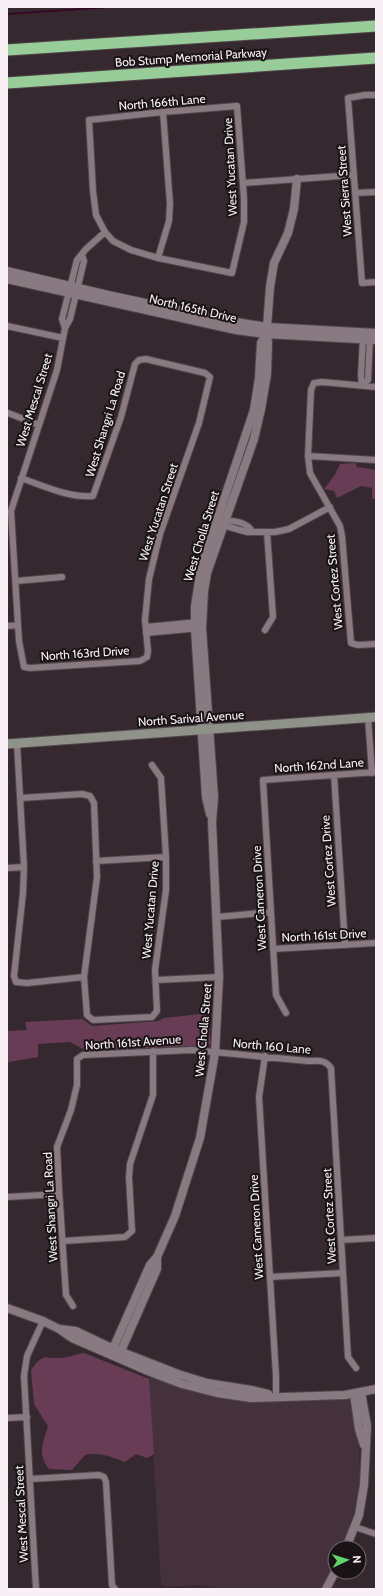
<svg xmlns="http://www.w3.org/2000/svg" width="383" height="1596" font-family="Cabin,sans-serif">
	<rect width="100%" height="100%" fill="#35282f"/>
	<!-- built -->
	<path fill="#44313b" d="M151,1374L253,1400L315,1401L349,1398L352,1400L359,1436L360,1488L350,1529L343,1548H335V1565L322,1589H224L200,1585L165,1587L161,1585L149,1379Z"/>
	<!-- green -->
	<path fill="#693c56" d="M355,463L357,467L376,470V499H372V488L361,486L337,498L334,491L324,489L334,476L340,464Z
		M210,1013V1045L87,1051L70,1042L38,1044V1057L9,1062L7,1065V1031L27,1030L25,1022L82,1019L92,1026L158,1021L164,1018Z
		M84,1353L149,1379L154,1454L147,1458L136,1454L125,1462C111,1457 100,1452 85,1455L72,1470L49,1469C37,1454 43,1443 48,1426L34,1404L31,1370C44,1352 43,1359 62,1358C69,1357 77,1354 84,1353Z"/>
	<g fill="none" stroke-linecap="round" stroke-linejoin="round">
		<!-- stream -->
		<path stroke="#360225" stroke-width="1.5" d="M7,14L113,7"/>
		<!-- minor casing -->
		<g stroke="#51474c" stroke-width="8">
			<path id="minor" d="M376,95H365L348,98L362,283L376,282
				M237,106L244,199V222L232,273L158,258L131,250L113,241L105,232L96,215L93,191L89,120L163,112Z
				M243,183L353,175
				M355,193L376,192
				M158,258L169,221L170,204L163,112
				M7,326L63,338
				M65,328L62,319L77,260L86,249L105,232
				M362,385L368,380L370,337
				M362,385L361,376L363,337
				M376,387L322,382L314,383L311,390L308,456L310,473L340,526L342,536L351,643L358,645L376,644
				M8,413L39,425
				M308,456L376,460
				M21,478C44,486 69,498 93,496L121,417L135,364L139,360L146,359L205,373L210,377L199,423L160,534L149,579L145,620L148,651L147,657L140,661L30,668L24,667L19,641L11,511L57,370L65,328L70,319L84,261L82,255
				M223,522L229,527L247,532H275L289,529L330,507
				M224,522C233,519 247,523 252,531
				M16,581L62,577
				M7,626L18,625
				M146,627L199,622
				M265,630L273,617L267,532
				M146,633L199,628
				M368,717L372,773
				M17,743L24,867L23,893L14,976L16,982L27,983L84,977
				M334,775L345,945
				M21,798L82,794L90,796L94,803L97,877L84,977L87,1015L93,1020L152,1017L157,1011L155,970L166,890V857L161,778L152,765
				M96,861L166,857
				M7,868L24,867
				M217,917L271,912
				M273,949L376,943
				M156,980L219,977
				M286,1013L276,995L263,780L376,772
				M265,1056L259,1097L276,1376V1396
				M7,1197L59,1194
				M341,1240L376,1238
				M63,1241L125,1237L132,1231L129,1177L130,1164L153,1095V1051
				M270,1277L343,1273
				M73,1306L66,1295L59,1189L57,1147L71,1110L77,1085V1059L83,1055L192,1050L308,1061C318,1061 325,1059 331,1068L348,1357L356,1368
				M7,1418L27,1417
				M30,1479L99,1475L104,1477L106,1482L112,1585L115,1589
				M355,1527L376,1534
				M36,1589L24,1376L27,1356L43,1321"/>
		</g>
		<!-- tertiary casing -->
		<g stroke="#51474c" stroke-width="10">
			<path id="tertiary" d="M7,271L108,295L224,320L267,327L376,333
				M7,279L236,330L266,334L376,340
				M210,814L206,797L195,629V606L201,568L254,410L259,378L261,343L266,334L267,327L270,287L274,263L288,233L294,209L297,179
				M7,1308L43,1321L59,1329L72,1338L148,1371L182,1384L217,1393L251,1398L345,1395L376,1389
				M59,1329L76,1331L114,1349L178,1374L207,1383L251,1390L268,1394
				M111,1353L150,1265L157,1257
				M118,1358L157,1269V1257L175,1216L200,1138L215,1053L219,977L212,822L214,797L202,628L204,591L207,573L254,439L261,409L267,374L268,342L266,334
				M354,1394L359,1429L364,1445
				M346,1548L359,1515L364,1485L367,1426L361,1392
				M326,1589L335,1572"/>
		</g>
		<!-- secondary casing -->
		<g stroke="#51474c" stroke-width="11">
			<path id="secondary" d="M7,744L376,717"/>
		</g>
		<!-- motorway casing -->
		<g stroke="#51474c" stroke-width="13">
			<path id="motorway" d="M7,50L376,26
				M7,83L376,58"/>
		</g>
		<!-- minor -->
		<use href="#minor" stroke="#897981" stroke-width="6"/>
		<!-- tertiary -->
		<use href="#tertiary" stroke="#897981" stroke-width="8"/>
		<!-- secondary -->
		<use href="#secondary" stroke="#8e9288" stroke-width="9"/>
		<!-- motorway -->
		<use href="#motorway" stroke="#98cd99" stroke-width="11"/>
	</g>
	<g text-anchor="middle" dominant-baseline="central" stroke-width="4" stroke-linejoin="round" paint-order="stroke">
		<!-- street labels -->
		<g font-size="12" fill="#f9f0f5" stroke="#191316">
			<text transform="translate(191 57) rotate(-4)">Bob Stump Memorial Parkway</text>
			<text transform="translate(162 102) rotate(-5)">North 166th Lane</text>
			<text transform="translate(230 167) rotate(-93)">West Yucatan Drive</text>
			<text transform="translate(344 191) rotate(-94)">West Sierra Street</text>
			<text transform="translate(193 308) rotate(13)">North 165th Drive</text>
			<text transform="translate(34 400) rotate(-73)">West Mescal Street</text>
			<text transform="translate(105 424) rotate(-73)">West Shangri La Road</text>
			<text transform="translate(158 512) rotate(-72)">West Yucatan Street</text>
			<text transform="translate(201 536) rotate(-73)">West Cholla Street</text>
			<text transform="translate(334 582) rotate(-95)">West Cortez Street</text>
			<text transform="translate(85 653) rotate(-4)">North 163rd Drive</text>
			<text transform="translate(191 718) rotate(-4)">North Sarival Avenue</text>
			<text transform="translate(319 765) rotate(-4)">North 162nd Lane</text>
			<text transform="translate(328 861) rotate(-94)">West Cortez Drive</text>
			<text transform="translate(259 898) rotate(-93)">West Cameron Drive</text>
			<text transform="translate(150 910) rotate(-85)">West Yucatan Drive</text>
			<text transform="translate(324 935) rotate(-3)">North 161st Drive</text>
			<text transform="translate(203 1030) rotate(-85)">West Cholla Street</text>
			<text transform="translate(133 1042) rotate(-4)">North 161st Avenue</text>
			<text transform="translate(272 1046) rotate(5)">North 160 Lane</text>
			<text transform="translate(50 1207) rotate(-93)">West Shangri La Road</text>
			<text transform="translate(329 1216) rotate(-93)">West Cortez Street</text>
			<text transform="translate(256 1227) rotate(-93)">West Cameron Drive</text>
			<text transform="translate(21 1514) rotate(-93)">West Mescal Street</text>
		</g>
	</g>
	<!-- border -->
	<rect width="383" height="1596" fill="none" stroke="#f9f0f5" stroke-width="16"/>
	<!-- north arrow -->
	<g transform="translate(347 1560) rotate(86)"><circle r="19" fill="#191316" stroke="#736b6f"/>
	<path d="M0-3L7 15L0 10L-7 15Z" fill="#61d46a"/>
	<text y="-6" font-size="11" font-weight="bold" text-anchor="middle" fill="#f9f0f5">N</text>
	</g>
</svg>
